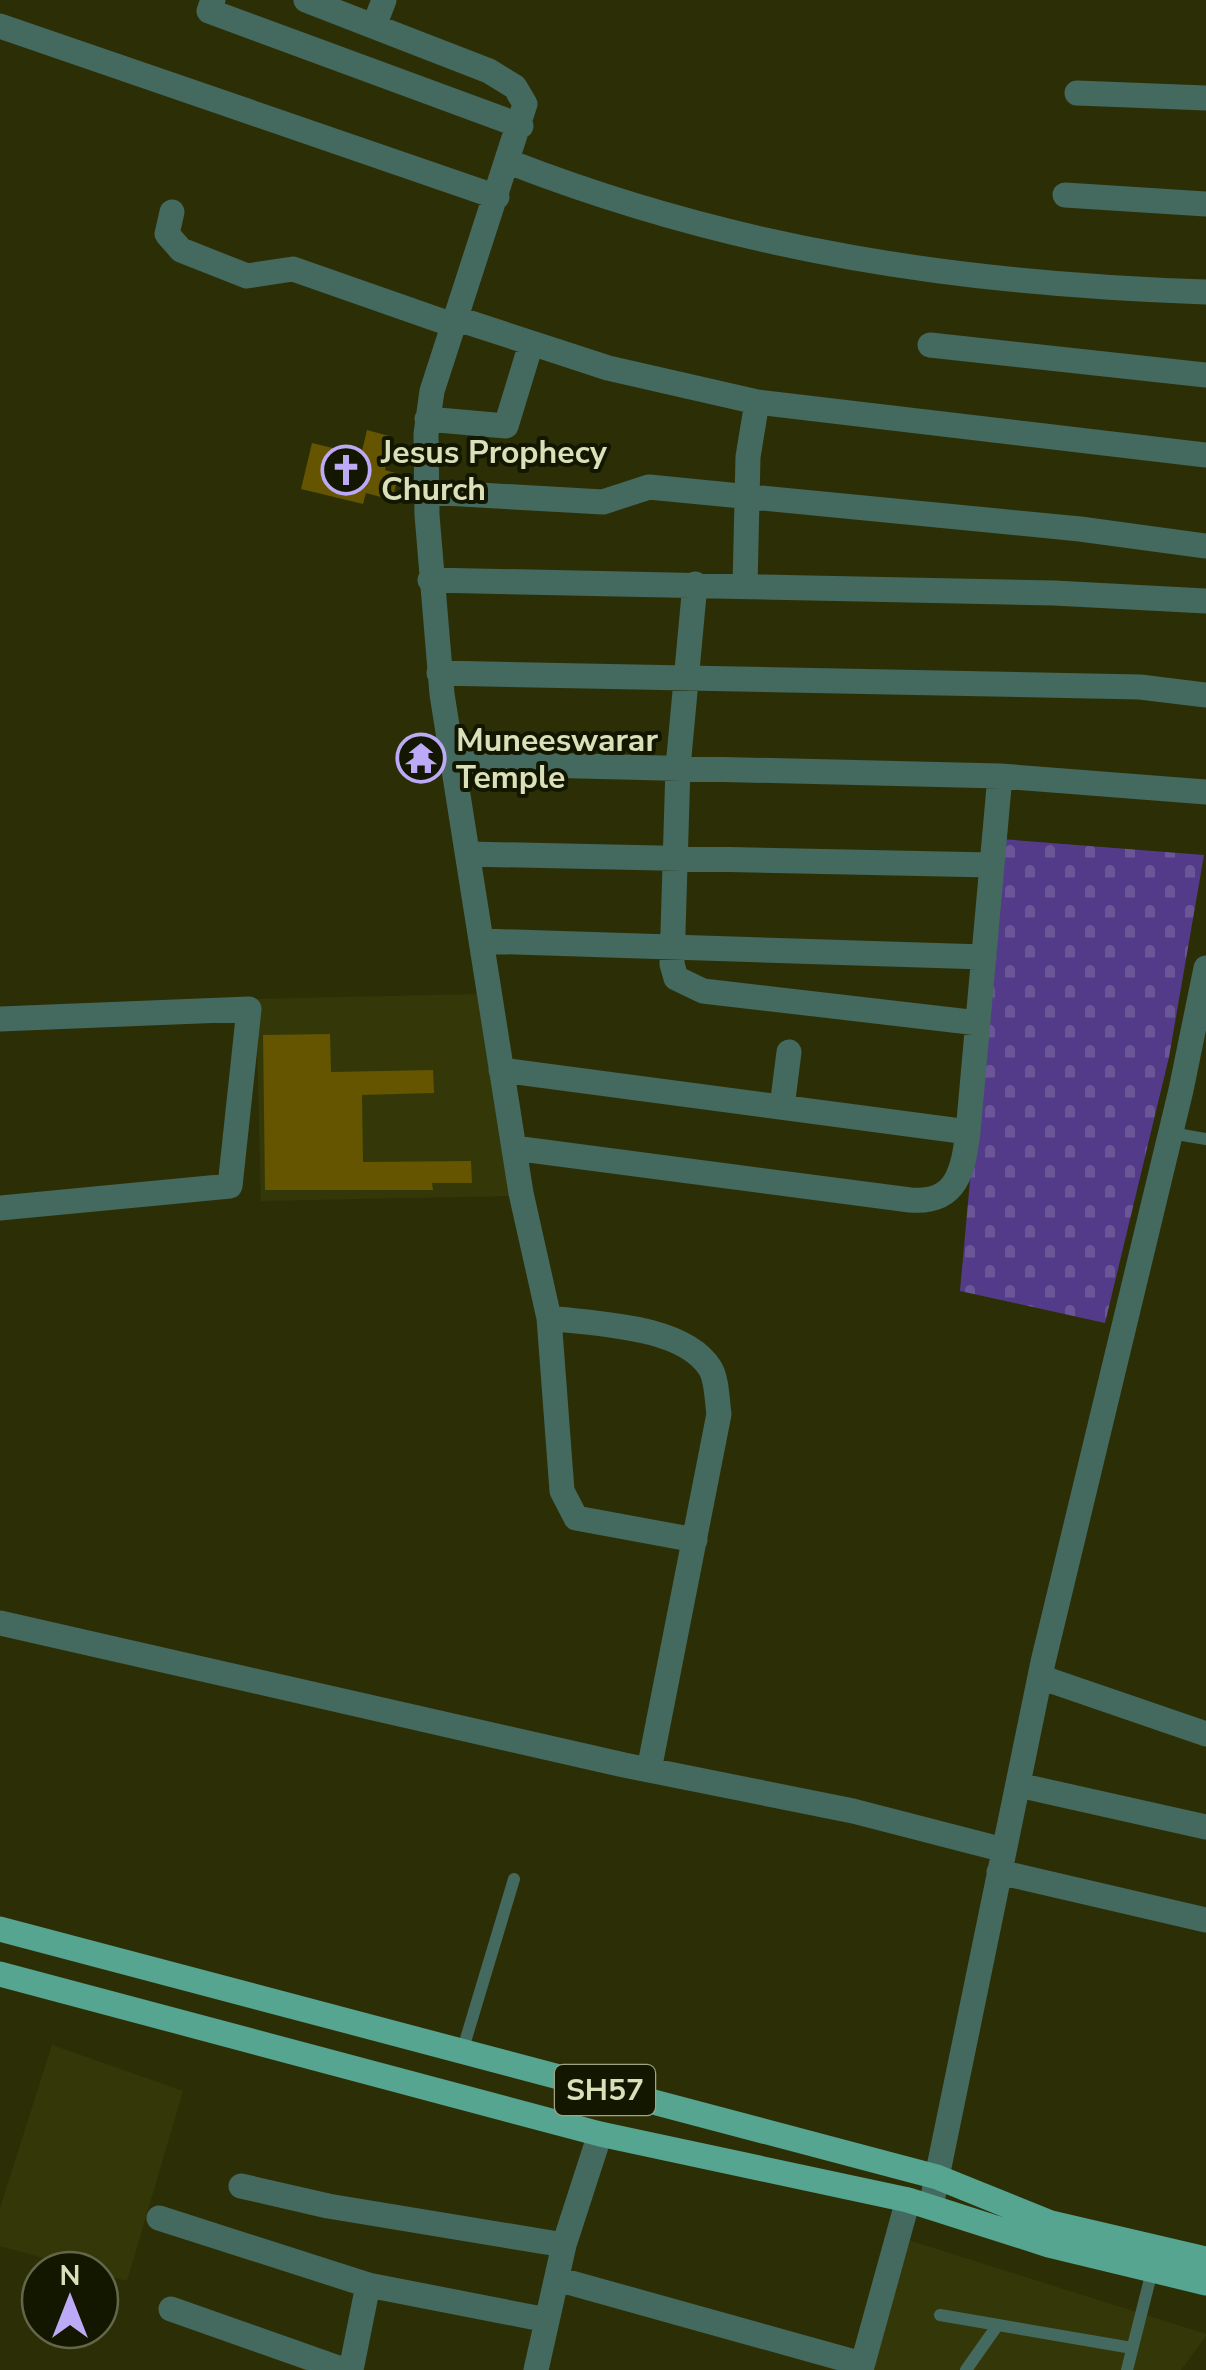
<svg xmlns="http://www.w3.org/2000/svg" width="1206" height="2370" font-family="'Nunito Sans',sans-serif">
	<defs>
		<pattern id="cemetery-stones" width="16" height="16" patternUnits="userSpaceOnUse" patternTransform="scale(2.5)"><rect width="16" height="16" fill="#533b89"/><path d="M2 7V4a2 2 0 0 1 4 0v3zM10 15v-3a2 2 0 0 1 4 0v3z" fill="#6b5798"/></pattern>
	</defs>
	<rect width="100%" height="100%" fill="#2c2f06"/>
	<!-- built -->
	<path fill="#343808" d="M479,994L515,1196L261,1201L256,999Z
		M52,2045L183,2091L127,2281L0,2246V2208Z
		M908,2240L1206,2334V2336L1181,2370H873Z"/>
	<!-- cemetery -->
	<path fill="url(#cemetery-stones)" d="M1001,839L1204,855L1169,1057L1105,1323L960,1291Z"/>
	<!-- building -->
	<path fill="#655400" d="M367,430L393,437L385,470L399,474L392,500L366,493L363,504L301,489L312,443L361,455Z
		M330,1034L331,1072L433,1070L434,1093L362,1095L363,1162L471,1161L472,1183H432L433,1190H265L263,1035Z"/>
	<g fill="none" stroke-linecap="round" stroke-linejoin="round">
		<!-- service -->
		<path stroke="#44695f" stroke-width="12" d="M1171,1133L1206,1139
			M462,2052L514,1879
			M940,2315L1132,2348
			M966,2370L997,2326
			M1127,2370L1152,2271"/>
		<!-- minor -->
		<path stroke="#44695f" stroke-width="25" d="M213,0L209,11L521,126
			M306,0L489,71L515,87L525,104L432,391L426,434L427,515L442,694L521,1193L549,1318L562,1491L576,1518L695,1540
			M0,26L497,197
			M374,26L384,0
			M1077,93L1206,98
			M509,162C738,251 961,284 1206,292
			M1065,195L1206,204
			M172,212L167,234L181,250L247,276L293,269L453,325
			M455,318L608,368L757,402L1206,455
			M930,345L1206,375
			M427,419L506,426L531,344
			M426,492L603,502L649,487L1080,529L1206,546
			M430,580L1054,593L1206,601
			M695,584L678,767L672,964L676,978L703,991L978,1023
			M745,586L748,457L757,402
			M439,673L1140,687L1206,695
			M453,763L1000,776L1206,792
			M468,854L992,865
			M481,941L984,957
			M0,1019L249,1009L230,1186L0,1208
			M501,1070L968,1132
			M782,1107L789,1052
			M514,1148L910,1200C957,1204 963,1171 968,1132L1000,776
			M549,1318C594,1324 683,1325 710,1368C717,1379 717,1401 719,1414L649,1770
			M0,1623L624,1765L853,1811L1004,1850
			M1040,1677L1206,1734
			M1018,1785L1206,1827
			M999,1872L1206,1920
			M241,2186L328,2206L564,2245
			M931,2206L1043,1662L1181,1090L1206,968
			M159,2218L368,2285L547,2320
			M557,2279L862,2364
			M171,2309L344,2370
			M351,2370L368,2285
			M536,2370L564,2245L600,2134
			M861,2370L908,2200"/>
		<!-- primary -->
		<path stroke="#55a590" stroke-width="25" d="M0,1929L937,2177L1051,2223L1206,2259
			M0,1974L600,2134L908,2200L1049,2245L1206,2283"/>
	</g>
	<!-- icons -->
	<defs>
		<g id="church-ring" transform="scale(2.5)"><circle r="9.5" fill="#141700" stroke="#bcaaf6" stroke-width="1.5"/><path d="M-1.2-6h2.4v3.5h3.3v2.4h-3.3V6h-2.4V-.1h-3.3v-2.4h3.3Z" fill="#bcaaf6"/></g>
		<g id="temple-ring" transform="scale(2.5)"><circle r="9.5" fill="#141700" stroke="#bcaaf6" stroke-width="1.5"/><path d="M0-6L5-2H3V0L6.5 2.5H4V6H1.5V3h-3V6H-4V2.5H-6.5L-3 0V-2H-5Z" fill="#bcaaf6"/></g>
	</defs>
	<g fill-rule="evenodd">
		<use href="#church-ring" x="346" y="470"/>
		<use href="#temple-ring" x="421" y="758"/>
	</g>
	<g text-anchor="middle" dominant-baseline="central" stroke-width="8" stroke-linejoin="round" paint-order="stroke">
		<!-- shield labels -->
		<rect fill="#141700" stroke="#9fa482" stroke-width="2.5" x="555" y="2065" width="100" height="50" rx="8"/>
		<g font-size="30" font-weight="bold" fill="#dae0ba">
			<text x="605" y="2090">SH57</text>
		</g>
		<!-- poi labels -->
		<g font-size="32" font-weight="bold" fill="#dae0ba" stroke="#141700" text-anchor="start">
			<text x="381" y="452">Jesus Prophecy<tspan x="381" dy="37">Church</tspan></text>
			<text x="456" y="740">Muneeswarar<tspan x="456" dy="37">Temple</tspan></text>
		</g>
	</g>
	<!-- north arrow -->
	<g transform="translate(70 2300)"><circle r="48" fill="#141700" stroke="#63674a" stroke-width="2.5"/>
	<path d="M0-8L18 38L0 25L-18 38Z" fill="#bcaaf6"/>
	<text y="-15" font-size="28" font-weight="bold" text-anchor="middle" fill="#dae0ba">N</text>
	</g>
</svg>
